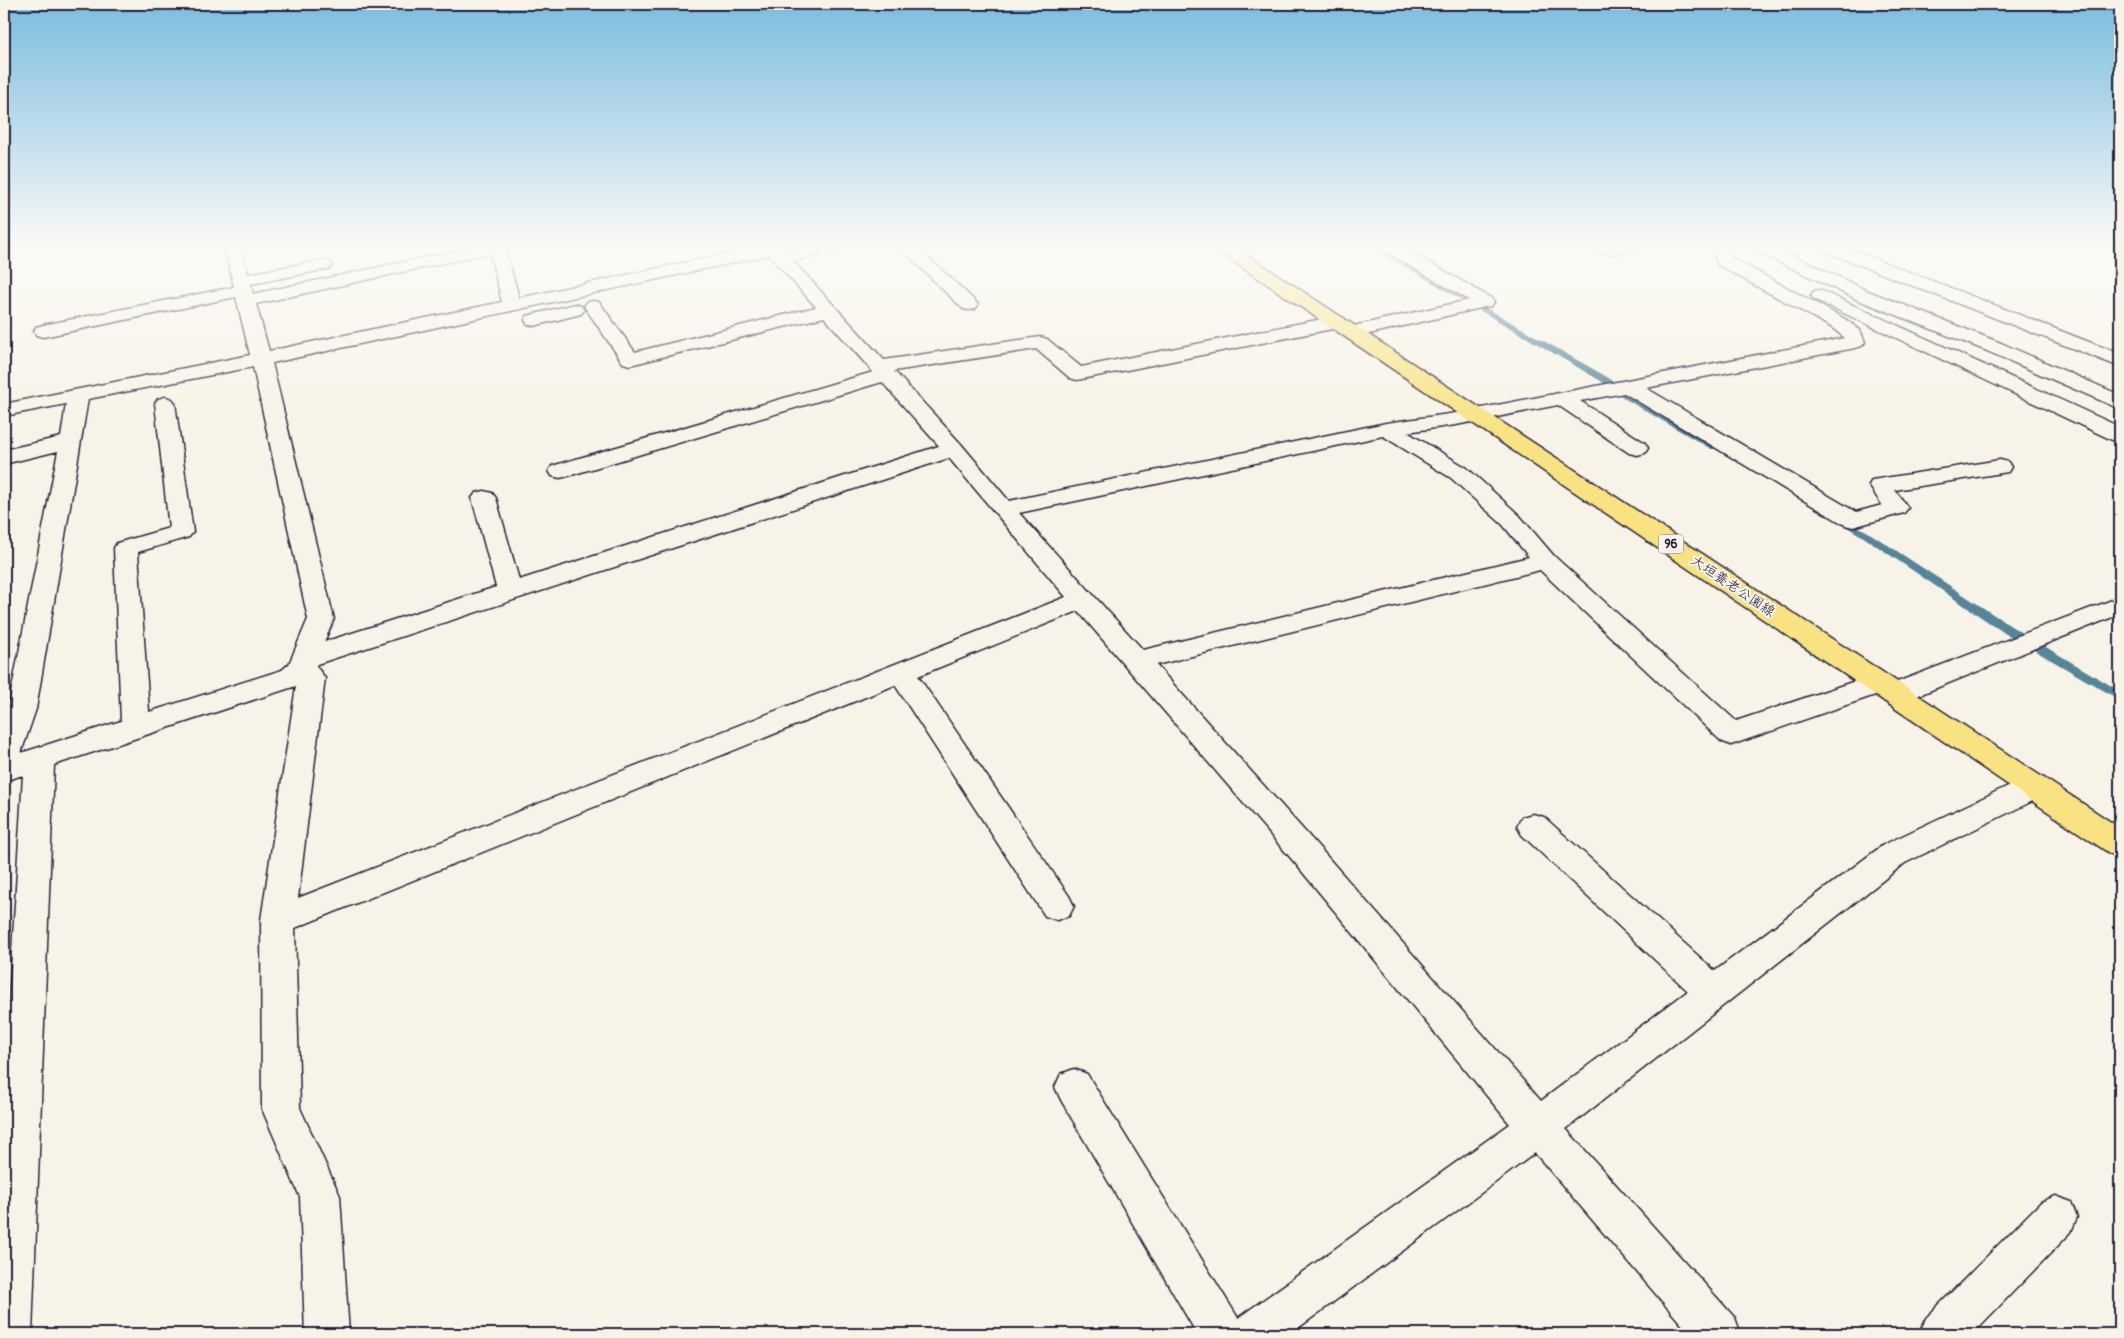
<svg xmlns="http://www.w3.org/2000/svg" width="2124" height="1338" font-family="Pangolin,'Klee One',sans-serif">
	<rect width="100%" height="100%" fill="#f7f3e8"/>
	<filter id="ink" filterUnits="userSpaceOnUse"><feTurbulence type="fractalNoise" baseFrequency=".02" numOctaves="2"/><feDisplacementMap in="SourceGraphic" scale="10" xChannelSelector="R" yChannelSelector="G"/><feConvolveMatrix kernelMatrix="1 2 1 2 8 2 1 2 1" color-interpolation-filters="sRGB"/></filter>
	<g filter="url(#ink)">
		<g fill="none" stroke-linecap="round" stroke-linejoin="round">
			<!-- stream -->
			<path fill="#568599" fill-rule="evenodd" d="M1368,245H1376L1607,377L1633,396L1718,447L1717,449H1711L1627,400L1601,381Z
				M1841,517L1868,532L2014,628L2120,691V700L2006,634L1862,536L1838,522L1836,520Z"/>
			<!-- minor casing -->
			<g stroke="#22223b" stroke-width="3">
				<path id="minor" d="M224,245H240L248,274L323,260L329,261L332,265L329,269L323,270L251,284L253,294L483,245H504L519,298L767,245H798L796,249L784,251L786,253L819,245H847L845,249L793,261L884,360L1040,337L1047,339L1081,367L1337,316L1344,318L1346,322L1344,326L1337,328L1077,380L1070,378L1036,349L894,371L961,444L1009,501L1386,423L1456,413L1845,338L1831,327L1718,265L1712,249L1714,245H1724L1728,249L1732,258L1845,319L1860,330L1865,342L1862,346L1855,348L1646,388L1856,512L1882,505L1869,485L1872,480L2000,460L2008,462L2011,467L2008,472L1895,490L1908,508L1904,513L1853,527L1845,525L1624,393L1580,401L1645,443L1648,448L1645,453L1637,455L1629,453L1558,405L1456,425L1407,432L1467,468L1519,515L1554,556L1736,721L1879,673L1889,676L1892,684L2120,597V614L1904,701L1894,704L1884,701L1881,693L1731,745L1721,741L1540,570L1156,665L1317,845L1541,1101L1688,991L1522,835L1517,826L1522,817L1533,814L1544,817L1715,971L1883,845L2023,779L2034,775L2045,779L2049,787L2045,795L1905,863L1566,1129L1735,1318L1741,1334H1690L1535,1153L1290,1334H1197L1061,1100L1055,1087L1061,1074L1074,1069L1087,1074L1238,1318L1510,1124L1295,863L1078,611L918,676L1069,896L1074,906L1069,916L1057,920L1045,916L895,685L295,928L300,1108L340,1196L349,1334H305L300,1197L262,1109L261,920L296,686L54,765L32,1334H4V1081L23,775L4,781V720L8,709L58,451L4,464V450L61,437L66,404L4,416V404L250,355L236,297L43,337L36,335L34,331L36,327L43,325L234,287ZM490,253L502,302L269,351L256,304ZM769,255L816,307L635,352L599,302L593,301L587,302L584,306L623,363L630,365L824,317L873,372L552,466L549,471L552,476L560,478L568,476L882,382L939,446L519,580L496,498L492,493L484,491L476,493L472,498L496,587L324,642L334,619L272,363ZM253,367L308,619L289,664L282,670L149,712L138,552L189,537L193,532L175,403L172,399L165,397L158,399L155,403L169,528L117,543L114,548L121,721L21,753L36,709L88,399ZM1383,436L1451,478L1503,525L1529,557L1143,650L1019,513ZM949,458L1066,597L298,898L325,678L316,666L317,664Z
					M897,245H915L975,301L978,305L975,309L969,310L963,309Z
					M1379,245H1399L1491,298L1494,302L1491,306L1485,307L1352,338L1345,336L1343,332L1345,328L1469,300L1381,249Z
					M1588,245H1640L1638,249C1624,252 1597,260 1588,245Z
					M1750,245H1771L1868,291L2001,343L2120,395V409L1987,351L1856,299L1752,249Z
					M1817,245H1840L2120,354V367L1819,249Z
					M1820,290L2120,427V441L2112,440L1814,299L1811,295L1814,291Z
					M575,304L581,306L584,310L581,314L534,326L527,324L525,320L527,316Z
					M2056,1196L2071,1202L2077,1217L2071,1232L1972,1334H1920L1926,1318L2041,1202Z"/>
			</g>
			<!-- primary casing -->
			<g stroke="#22223b" stroke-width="3">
				<path id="primary" d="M1213,245H1232L2120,828V857L2109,853L1215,249Z"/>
			</g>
			<!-- minor -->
			<use href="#minor" fill="#f7f3e8" fill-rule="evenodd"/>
			<!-- primary -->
			<use href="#primary" fill="#f8e281" fill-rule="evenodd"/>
		</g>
	</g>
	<!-- sky -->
	<linearGradient id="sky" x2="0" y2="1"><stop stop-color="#7bbce1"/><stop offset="0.57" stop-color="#fbfaf5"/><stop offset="1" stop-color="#fbfaf5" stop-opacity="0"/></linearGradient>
	<rect width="2124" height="432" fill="url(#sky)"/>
	<g text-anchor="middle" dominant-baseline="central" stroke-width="4" stroke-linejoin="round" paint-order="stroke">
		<!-- shield labels -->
		<rect fill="#f7f3e8" stroke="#62616f" stroke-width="1" x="1658.5" y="534.5" width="25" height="19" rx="4"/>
		<g font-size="12" font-weight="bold" fill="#22223b">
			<text x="1671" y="544">96</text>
		</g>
		<!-- street labels -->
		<g font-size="14" fill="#22223b" stroke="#f7f3e8">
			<text transform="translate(1733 586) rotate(34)">大垣養老公園線</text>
		</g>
	</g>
	<!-- margin -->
	<rect width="2124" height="1338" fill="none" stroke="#f7f3e8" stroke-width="20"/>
	<rect x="10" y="10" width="2104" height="1318" fill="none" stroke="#22223b" stroke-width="2" filter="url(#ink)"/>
</svg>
